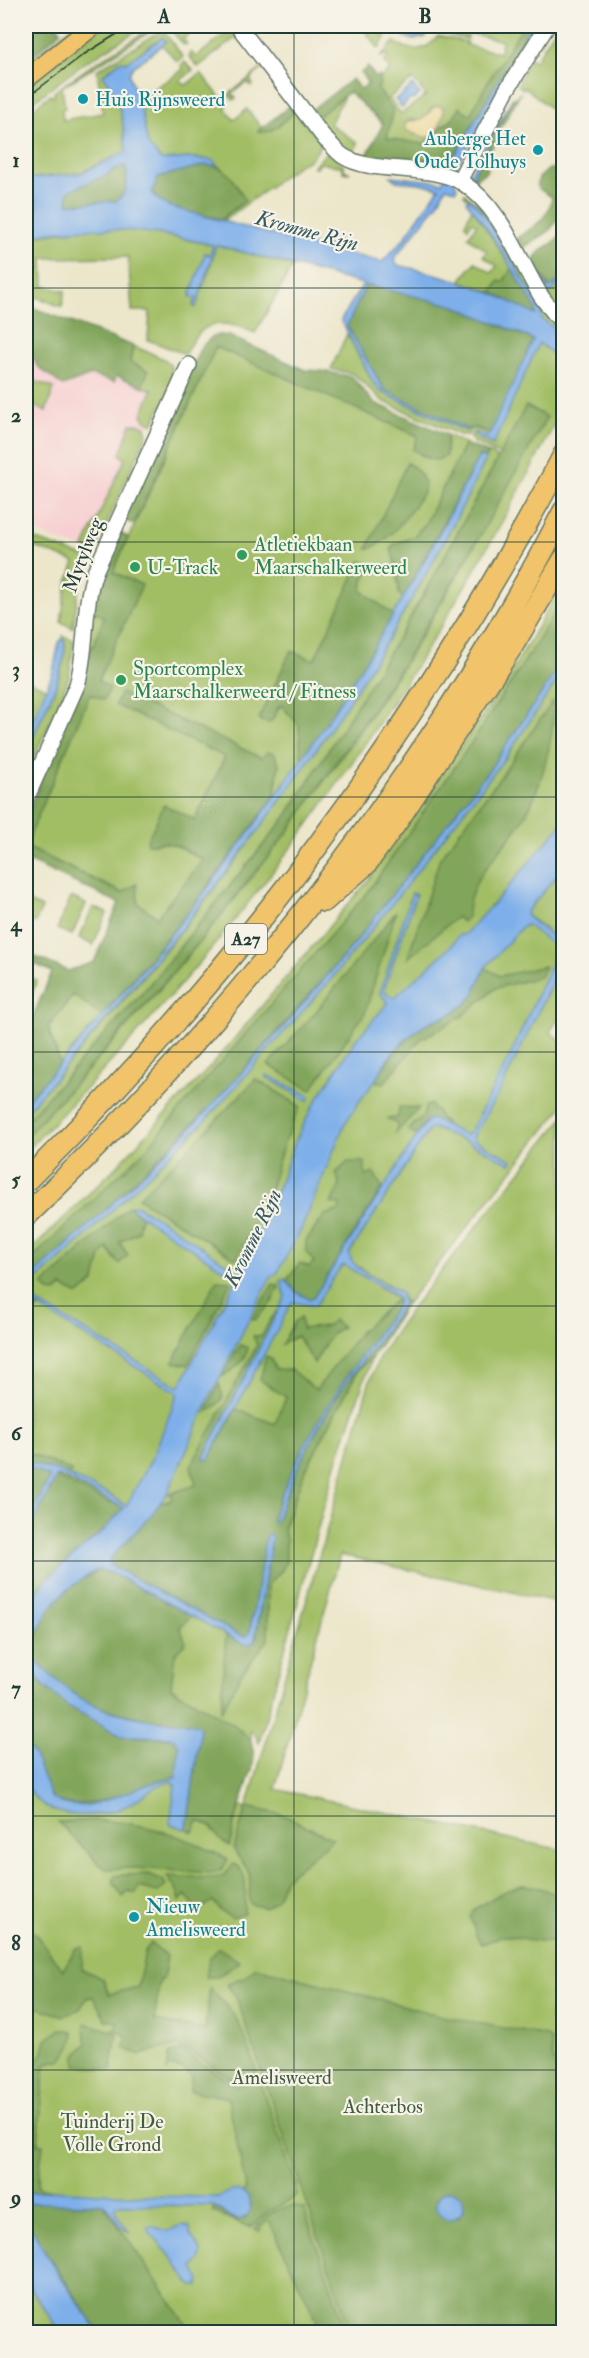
<svg xmlns="http://www.w3.org/2000/svg" width="589" height="2358" font-family="'IM FELL Double Pica',serif">
	<rect width="100%" height="100%" fill="#f7f3e8"/>
	<filter id="ink" filterUnits="userSpaceOnUse"><feTurbulence type="fractalNoise" baseFrequency=".0167" numOctaves="2"/><feDisplacementMap in="SourceGraphic" scale="12" xChannelSelector="R" yChannelSelector="G"/><feConvolveMatrix kernelMatrix="1 2 1 2 8 2 1 2 1" color-interpolation-filters="sRGB"/></filter>
	<filter id="wash" filterUnits="userSpaceOnUse"><feTurbulence type="fractalNoise" baseFrequency=".008" numOctaves="4" result="noise"/><feDisplacementMap in="SourceGraphic" scale="24" xChannelSelector="R" yChannelSelector="G"/><feGaussianBlur stdDeviation="1.35" result="paint"/><feColorMatrix in="noise" values="0 0 0 0 0 0 0 0 0 0 0 0 0 0 0 0 0 1.4 0 .05"/><feComposite in="paint" operator="in"/></filter>
	<g filter="url(#wash)">
		<rect width="100%" height="100%" fill="#ece6ca"/>
		<!-- built -->
		<path fill="#f7cfd2" d="M26,309L171,379L91,552L26,529Z"/>
		<!-- green -->
		<path fill="#a2be65" stroke="#607e4c" stroke-width="1.5" fill-rule="evenodd" d="M73,26H85L26,73V64Z
			M105,26H144L83,64L26,107V85L85,38Z
			M155,26H159L62,87L65,108L62,109L63,120L103,113L97,70L159,32L165,33L183,57L178,62L162,45L166,41L162,37L127,62H120L103,75C120,99 124,123 126,152L80,173L26,179V114L50,95L54,97V92L92,65Z
			M167,26H176L175,28L180,32L188,26H200L183,39L187,44L184,45Z
			M226,26H229L238,36L198,67L189,56L190,53L191,52L196,57L228,32L224,27Z
			M361,26H386L387,28L385,37L379,49Z
			M466,26H523L486,85L470,116L466,112C456,114 448,122 439,128L444,109L441,106L433,107L422,120H410L429,138H431L423,144L387,138L392,117L377,88L379,86V76L381,78L390,70L384,62L389,57L387,54L380,57L394,42C411,52 426,53 438,36L467,42L466,45L500,53L502,41L469,33L467,39L440,32L441,29H458ZM413,79L426,95L401,114L389,98Z
			M557,26H563V119L525,87L523,89L518,85L529,58L535,61Z
			M185,62L193,70L180,81L186,85L201,73L219,96L213,101L215,105L265,66L250,79L253,85L251,87L247,82L232,93L236,98L233,100L229,95L223,100L227,106L225,108L234,120L247,109L262,128L258,131L294,110L321,142C317,153 312,161 300,164L225,220L222,219L245,201C231,178 219,156 189,158C180,159 171,161 161,160L148,146L140,103L149,92L183,70L181,66Z
			M344,96L330,124L358,143L354,152L359,154L358,156L347,152L316,118Z
			M327,152L344,165V170L350,173L343,172V167L321,163L316,168L313,167Z
			M465,193L488,212L563,329V334L541,319L522,276L500,240L482,211L464,195Z
			M472,208L512,268L503,282L499,281L492,292L460,281L475,262L492,273L497,266L483,256L487,251L468,237L477,224L472,222L468,228L465,224Z
			M91,228L134,229L213,245L210,255L205,254L190,296L196,297L193,306L195,307L209,271L216,245L293,266L255,333C222,318 201,319 185,354L148,340L150,311H132L128,257L43,258L44,286L65,291L62,307L26,293V237Z
			M563,282V307L556,313L545,297Z
			M347,334L370,377L381,392L465,431L471,428L468,435L462,436L383,401L353,374L331,369Z
			M539,343L563,362V403L559,413L560,414C461,606 345,789 206,955C148,1023 88,1088 26,1151V1136C165,992 292,837 401,669C453,587 499,502 546,417L526,407L501,455L473,442L470,438L474,428L490,433L486,437L476,433L475,436L486,442Z
			M133,346C143,351 160,355 168,362C181,376 159,409 153,424L145,420L142,415L152,390L142,386L148,371L130,362Z
			M216,347L419,436L421,456C431,460 436,460 446,456L447,435L465,444L425,524L413,537L393,545C392,552 399,594 403,598L393,615L362,591L363,581L370,566L314,661L292,651L275,716L281,704L299,725L301,756L303,757L274,797L279,765L262,758L225,757L195,820L163,806L147,844L166,843L175,845L203,860L158,918L138,903L136,885L123,893L26,847V844L90,694L88,607L95,611Z
			M26,378L54,388L46,411L26,403Z
			M131,424H140L145,427L147,435L94,552L84,547L125,459L120,454Z
			M489,453L499,458L392,650L286,817L145,990L26,1121V1111C206,913 373,696 489,453Z
			M26,536L90,559L79,586L73,628L61,622L66,588L75,562L26,544Z
			M563,583V841L509,904L560,949L518,1051C527,1032 567,963 563,947C560,937 536,922 527,916L526,912L555,878H558L564,900L563,1011L550,1032L563,1042V1106L407,1303L404,1301L400,1292L352,1263L349,1266L397,1299L361,1331L316,1391L300,1378L275,1437L234,1557L268,1570L261,1635L238,1665L224,1697L227,1699L241,1674L268,1640V1584L282,1570L286,1561V1540L283,1529L303,1475L358,1370L372,1357L334,1470L259,1743L254,1732L250,1730L252,1755L238,1806L287,1817L247,1807L369,1383L380,1355L411,1309L563,1118V1603L340,1555L275,1789L563,1850V2332H26V1255L113,1170L211,1066L366,883L503,686ZM477,1142L512,1160V1163L475,1146Z
			M63,636L74,640L69,677L64,691L26,775V753L55,689L64,659L65,642Z
			M26,679L47,689L26,736Z
			M71,897L86,904L72,935L57,929Z
			M26,901L42,908L35,923L26,918Z
			M93,907L107,913L93,945L79,938Z
			M26,975L37,981L26,1007Z
			M74,994L102,1016L60,1064L48,1027Z"/>
		<!-- forest -->
		<path fill="#81a55a" stroke="#507147" stroke-width="1.5" fill-rule="evenodd" d="M42,26H58L61,31L26,61V38Z
			M523,26H530L448,167V172L365,159L383,124L349,92L316,118L310,111L352,79L361,90L368,84L361,73L368,67L376,78L379,76L380,86L377,88L393,110L387,138L423,144L437,134L441,127L451,122L459,107L470,115L486,85Z
			M520,94L497,134V140L482,163L488,168L487,171L474,180V174C483,156 505,102 520,94Z
			M290,106L293,113C284,121 269,137 258,131Z
			M205,165C228,164 235,183 245,200L222,219C200,214 165,212 152,192L158,177Z
			M126,166C127,179 129,193 116,201L69,204L67,194L70,190L106,175L114,169Z
			M549,169H563V214L548,232L523,248L517,238C533,228 550,217 552,197L539,189L537,184L539,178Z
			M26,195L35,199L37,209L26,211Z
			M563,233C563,252 569,278 550,288L533,262C539,245 553,248 563,233Z
			M512,268L536,308V316L492,292L499,281L503,282Z
			M366,285L452,305L534,340L490,433L477,428L467,429L384,390L347,326Z
			M26,305L133,346L130,362L148,371L142,386L117,376L114,382L91,375L63,386L37,366L33,356L26,350Z
			M219,335L229,336L305,370L322,371L352,377L373,402L447,435L446,456L437,460L431,459L413,450L418,436L216,347L134,524L121,519L201,347L212,337Z
			M526,406L547,417L481,534L401,668L288,832L190,953L99,1057L26,1136V1121L145,990L286,817L357,705L423,597Z
			M465,444L489,453L486,459L479,456L403,598L399,594L398,572L391,549L393,545L413,537L425,524Z
			M407,463C418,469 426,478 424,491C412,510 389,544 367,549Z
			M115,531L128,537L113,572L142,585L98,681L110,688L104,700L90,694L26,844V819L104,617L88,607Z
			M361,561L370,565L363,581L362,591L393,615L340,703L303,757L301,756L299,725L281,705C275,708 276,718 269,723L261,721L259,718L291,651L314,660Z
			M563,596V654L556,672L492,766L442,831L354,944L217,1100L100,1215L26,1282V1264L146,1149L367,893L474,739L539,639Z
			M121,693L262,758L267,752L274,753L279,764L274,797L193,906L102,1016L73,995L48,1027L60,1064L26,1101V1033L52,972L26,960V953L68,971L94,962L119,903L26,860V847L122,893L137,884L138,903L157,917L203,860C193,854 179,844 167,843C160,842 154,845 147,844V841L164,805L195,820L225,757L115,705Z
			M553,701C557,731 539,795 522,821C503,852 467,877 468,917L462,922L457,917L453,920L407,959L440,858L501,776Z
			M396,912L365,1013L311,1090L268,1065L314,1014Z
			M545,966L540,977L496,988L460,1018L421,1039L384,1083L375,1081C388,1058 402,1041 424,1025C431,1020 441,1019 449,1014C471,1002 476,990 485,968L500,976Z
			M256,1079L300,1106L283,1146L268,1196L236,1259L138,1198L186,1151Z
			M431,1104L433,1110H437L440,1118L446,1123L445,1125L433,1119L427,1120L416,1135L408,1130L424,1115L426,1106Z
			M399,1107L419,1108L396,1133L397,1124L388,1119L398,1117Z
			M348,1162H365V1176L374,1173L382,1188L314,1297L309,1299L296,1292L286,1281L300,1263L309,1267L314,1262L306,1252V1241L325,1215L340,1210V1205L331,1203L340,1185L336,1173Z
			M129,1206L141,1216L138,1232L119,1242L128,1255L119,1264L107,1248L101,1256L95,1281L79,1295L62,1287L57,1292L49,1291L43,1285Z
			M217,1280L231,1281L188,1365L173,1362Z
			M273,1284L279,1286L272,1302L255,1320L252,1319Z
			M397,1299L396,1307C348,1375 300,1441 272,1520L275,1523L298,1466L317,1429L337,1396L404,1301L407,1303L372,1357L358,1370L303,1475L283,1529L286,1540V1561L282,1570L268,1584V1640L241,1674L221,1712L226,1634L243,1644H251L256,1639L272,1536L248,1635L243,1637L112,1566L109,1562L110,1557L159,1504L171,1500L173,1496L169,1494L196,1485L191,1466L257,1345L253,1336H262L270,1320L280,1309L204,1457L208,1460L236,1409L275,1424L286,1397L260,1380L266,1356L271,1358L275,1369L291,1370L316,1390L361,1331Z
			M27,1300L38,1308L26,1322V1301Z
			M301,1317L302,1329L327,1326L333,1320L342,1327L332,1333L314,1363L297,1336L282,1344L294,1322Z
			M240,1345L248,1348C247,1361 232,1370 222,1377Z
			M219,1384L223,1397L215,1407L206,1412Z
			M26,1452L72,1471L70,1476L26,1462Z
			M26,1467L50,1477L26,1525Z
			M56,1477L109,1503L112,1502L125,1508L105,1529L51,1575L26,1607V1599L28,1595L26,1593V1536Z
			M99,1570L112,1573L191,1616L180,1627L186,1643L175,1654L171,1688L233,1724L251,1740L254,1756L252,1769L234,1824L230,1846L220,1840L211,1826L198,1821L193,1832L187,1829L200,1733L192,1723C178,1725 163,1721 150,1719C88,1709 71,1698 29,1654L48,1609L71,1586Z
			M26,1668L31,1670L44,1686L81,1713L121,1736L173,1738L179,1745L176,1778L163,1779L132,1792L100,1801L74,1805L56,1801L48,1793L34,1755L26,1744Z
			M246,1807L284,1815L333,1839L285,1879L276,1900L265,1908L250,1904C248,1894 251,1884 249,1874C246,1863 236,1858 234,1848Z
			M94,1820C135,1822 175,1832 211,1851C217,1854 223,1856 228,1860L221,1870L211,1873L135,1868L106,1869L99,1864L58,1822Z
			M233,1864C250,1869 245,1900 244,1914L232,1918L222,1912L213,1901L198,1911L185,1895L180,1901L178,1892L167,1876L213,1878L224,1875Z
			M148,1874L163,1880L166,1885L158,1892L139,1887L136,1893L128,1891L123,1897L113,1882L115,1876L119,1875Z
			M522,1885C534,1886 560,1891 564,1905C566,1914 564,1928 563,1938C539,1947 527,1936 503,1936C495,1937 489,1943 481,1944L477,1937L470,1917L474,1909L503,1892Z
			M26,1932H34L63,1970L76,1948L83,1947L82,1969L103,1979L109,1994L138,1987L145,1951L151,1943L167,1956L163,1980H160L154,2021L205,2030L210,1988L235,2016L247,2042L257,2073L246,2080L235,2081L199,2057L178,2046L155,2050L141,2055L123,2048L127,2039L121,2031L115,2033L117,2035L111,2070L76,2065V2056L87,2043L84,2029L85,2023L111,2031L116,2028L118,2022L106,2020L93,1997H86L80,2009L62,2016L40,2008L26,2019Z
			M219,1948L240,1962L217,1977H206L209,1959Z
			M256,1967L450,2018L547,2036L551,2041L552,2055L563,2089L564,2231L558,2240H563V2332H351L236,1997L227,1985L238,1979H242ZM436,2201L464,2210L458,2218L437,2211Z
			M563,2000V2033L551,2019L552,2006Z
			M61,2029L72,2031L74,2036L71,2047L61,2061H54L45,2065L38,2144H43L37,2187L51,2190L26,2193V2069L42,2055L46,2040Z
			M563,2038H564L563,2077L559,2063L557,2043Z
			M180,2050L236,2085L249,2084L258,2077L296,2184V2195L291,2200L269,2211L251,2227L250,2225L249,2227L213,2212V2208C226,2212 233,2226 247,2216L248,2196L243,2192L246,2188L228,2098L190,2091L192,2076L182,2069L170,2066L167,2072L169,2054Z
			M28,2203L103,2204L192,2332H99L35,2236L26,2219V2205Z
			M294,2206L304,2209L347,2332H322L270,2222L267,2221L261,2227V2231L255,2229C264,2216 277,2208 294,2206Z"/>
		<!-- sand -->
		<path fill="#eeda9e" stroke="#868c69" stroke-width="1.5" d="M435,106H441L444,110C438,139 432,144 406,130L405,124L408,121L422,120Z"/>
		<!-- water -->
		<path fill="#7eafea" stroke="#4e768f" stroke-width="1.5" fill-rule="evenodd" d="M399,26H432L425,37L413,40L403,36L397,27Z
			M530,26H539L452,174L457,188L455,190L446,187L438,203L394,259L397,265C450,276 489,289 536,315V308C513,272 494,234 466,201L469,198L482,211L540,306L542,319L563,334V362L539,343L493,445L475,436L476,432L486,437L490,433L533,340L526,336L452,305L366,285L347,326L384,390L467,429L466,431L381,392L373,382L341,320L363,284L216,245L196,307L193,306L196,297H190L205,253L210,255L213,245C147,230 93,222 26,237V211L37,209L35,199L26,195V179L80,173L126,152C124,123 120,98 103,75L120,61L127,62L163,37L166,42L132,68L129,75L140,103L148,145L161,160L191,158L212,160L218,166L205,165L158,177L152,192L156,198L168,206L318,247L320,243L332,246L335,238L339,239L337,251L382,262L403,240L439,188L419,183L396,181L391,176L442,182L448,173V167ZM126,166C128,179 129,193 116,201L69,204L67,194L70,190L107,175L114,169Z
			M412,85L420,94L413,100H409L402,108L395,99L401,96Z
			M513,97L479,164L474,174L475,178L472,179L470,173Z
			M531,262L548,288L556,285L563,272V282L548,295Z
			M479,456L486,459C397,645 277,817 144,974C105,1020 67,1067 26,1111V1101C205,909 363,692 479,456Z
			M62,639L65,642L64,659L55,688L26,753V736L53,672L59,642Z
			M563,654V672L506,757L382,917L329,982L206,1120L73,1248L26,1289V1282L100,1215L190,1129L286,1024L354,944L492,766L556,672Z
			M563,823V900L556,877L526,912L527,916L561,944L563,953L558,970L503,1085L473,1137L474,1140L512,1160V1162L509,1163L466,1141L435,1129H431L427,1133L349,1254C351,1270 387,1285 400,1292L403,1303C386,1335 359,1363 339,1393C313,1433 292,1476 276,1521L272,1522C275,1506 283,1490 290,1475C317,1414 358,1361 396,1307L398,1301L396,1296L344,1265L340,1268L315,1306L292,1302L208,1460H205L204,1457L285,1297L281,1280L285,1279L296,1292L309,1299L314,1297L427,1120L433,1119L465,1135L470,1132L510,1056L555,955V947L527,925L522,927L485,968L473,996L465,1005L449,1015L427,1023L406,1039L387,1060L375,1081L361,1099L344,1125L302,1228L278,1272L270,1279L261,1296L210,1397L168,1492L153,1513L109,1560L112,1566L241,1636L246,1637L250,1631L266,1535L270,1534L272,1537L255,1640L251,1644H243L112,1573L99,1570C93,1571 88,1575 83,1579C49,1601 45,1616 29,1651L30,1655C77,1702 93,1710 158,1721C168,1722 192,1721 199,1726L200,1733L187,1827L184,1829L170,1824L175,1786L171,1781C151,1785 140,1801 122,1808C93,1819 51,1820 31,1793C29,1791 27,1789 26,1786C22,1777 25,1754 26,1744L34,1755L51,1797C84,1824 140,1779 176,1778L179,1746L174,1739L169,1737L121,1736L66,1705L44,1686L31,1670L26,1668V1606L51,1575L105,1529L124,1508L65,1478L57,1476L26,1536V1525L50,1477L26,1467V1462L61,1472L112,1496L126,1506L153,1456L178,1393L30,1302L29,1300L32,1299L179,1387L238,1276L227,1269L224,1270L141,1216L132,1209V1206L136,1205L165,1222L240,1273L271,1207L295,1142L311,1109L354,1042L388,1003L380,993L412,893L416,895L384,990L390,996L395,997L449,948L459,935H464L501,895Z
			M267,1075L310,1096L308,1101L266,1077Z
			M26,2045L33,2048L35,2061L26,2069Z
			M51,2190L147,2196L218,2197C230,2192 237,2186 248,2196L251,2209L247,2216C234,2227 225,2209 212,2206L117,2205L115,2207L116,2213L129,2232C116,2227 115,2211 103,2204L28,2203L26,2205V2193Z
			M436 2205a14 14 0 1 1 28 0a14 14 0 1 1-28 0Z
			M26,2219L57,2272L99,2332H60L26,2282Z
			M182,2225L190,2227V2234L201,2251L200,2259L194,2268L200,2280L199,2286H193L189,2283L168,2253L150,2233L148,2227L151,2226L167,2231Z"/>
	</g>
	<g filter="url(#ink)">
		<g fill="none" stroke-linecap="round" stroke-linejoin="round">
			<!-- minor casing -->
			<g stroke="#677868" stroke-width="18">
				<path id="minor" d="M238,26L326,140C332,145 337,152 343,156C372,175 431,163 463,183C502,208 518,259 541,296C548,306 556,315 564,325
					M459,181L506,91L547,26
					M26,799L77,685C88,648 82,609 95,572L189,365"/>
			</g>
			<!-- major casing -->
			<g stroke="#677868" stroke-width="21">
				<path id="major" d="M26,79L93,26"/>
			</g>
			<!-- highway casing -->
			<g stroke="#677868" stroke-width="24">
				<path id="highway" d="M324,901L366,864L398,820L513,645L564,559
					M26,1181C242,968 422,723 564,455
					M26,1216C240,1011 427,775 564,511"/>
			</g>
			<!-- minor -->
			<use href="#minor" stroke="#fff" stroke-width="15"/>
			<!-- major -->
			<use href="#major" stroke="#f1c36a" stroke-width="18"/>
			<!-- highway -->
			<use href="#highway" stroke="#f1c36a" stroke-width="21"/>
			<!-- tram -->
			<path stroke="#1f3d34" stroke-width="1.5" d="M26,98L83,55L130,26"/>
		</g>
	</g>
	<!-- grid -->
	<path fill="none" stroke="#1f3d34" stroke-width="1.5" stroke-opacity="0.55" d="M294,26V2332M26,288H564M26,542H564M26,797H564M26,1052H564M26,1306H564M26,1561H564M26,1816H564M26,2070H564"/>
	<!-- markers -->
	<g fill="#0f9aa8" stroke="#f7f3e8" stroke-width="2">
		<circle cx="83" cy="99" r="6"/>
		<circle cx="538" cy="150" r="6"/>
		<circle cx="134" cy="1917" r="6"/>
	</g>
	<g fill="#2e9e5b" stroke="#f7f3e8" stroke-width="2">
		<circle cx="242" cy="555" r="6"/>
		<circle cx="135" cy="567" r="6"/>
		<circle cx="121" cy="680" r="6"/>
	</g>
	<g text-anchor="middle" dominant-baseline="central" stroke-width="4.5" stroke-linejoin="round" paint-order="stroke">
		<!-- shield labels -->
		<rect fill="#f7f3e8" stroke="#60746a" stroke-width="1.5" x="225" y="924" width="42" height="30" rx="4.5"/>
		<g font-size="18" font-weight="bold" fill="#1f3d34">
			<text x="246" y="939">A27</text>
		</g>
		<!-- culture labels -->
		<g font-size="20" fill="#0d838f" stroke="#f7f3e8" text-anchor="start">
			<text x="95" y="99">Huis Rijnsweerd</text>
			<text x="526" y="138" text-anchor="end">Auberge Het<tspan x="526" dy="23">Oude Tolhuys</tspan></text>
			<text x="146" y="1906">Nieuw<tspan x="146" dy="23">Amelisweerd</tspan></text>
		</g>
		<!-- leisure labels -->
		<g font-size="20" fill="#27864d" stroke="#f7f3e8" text-anchor="start">
			<text x="254" y="544">Atletiekbaan<tspan x="254" dy="23">Maarschalkerweerd</tspan></text>
			<text x="147" y="567">U-Track</text>
			<text x="133" y="668">Sportcomplex<tspan x="133" dy="23">Maarschalkerweerd / Fitness</tspan></text>
		</g>
		<!-- street labels -->
		<g font-size="20" fill="#1f3d34" stroke="#f7f3e8">
			<text transform="translate(83 555) rotate(-69)">Mytylweg</text>
		</g>
		<!-- park labels -->
		<g font-size="20" fill="#405d40" stroke="#f7f3e8">
			<text x="282" y="2077">Amelisweerd</text>
			<text x="383" y="2106">Achterbos</text>
			<text x="112" y="2121">Tuinderij De<tspan x="112" dy="23">Volle Grond</tspan></text>
		</g>
		<!-- water labels -->
		<g font-size="21" font-style="italic" fill="#375a62" stroke="#f7f3e8">
			<text transform="translate(307 231) rotate(15)">Kromme Rijn</text>
			<text transform="translate(253 1238) rotate(-64)">Kromme Rijn</text>
		</g>
	</g>
	<!-- margin -->
	<rect width="589" height="2358" fill="none" stroke="#f7f3e8" stroke-width="66"/>
	<rect x="33" y="33" width="523" height="2292" fill="none" stroke="#1f3d34" stroke-width="2"/>
	<g font-size="20" text-anchor="middle" font-weight="bold" fill="#1f3d34">
		<text x="164" y="23">A</text>
		<text x="425" y="23">B</text>
		<text x="16" y="167">1</text>
		<text x="16" y="422">2</text>
		<text x="16" y="676">3</text>
		<text x="16" y="931">4</text>
		<text x="16" y="1186">5</text>
		<text x="16" y="1440">6</text>
		<text x="16" y="1695">7</text>
		<text x="16" y="1950">8</text>
		<text x="16" y="2204">9</text>
	</g>
</svg>
